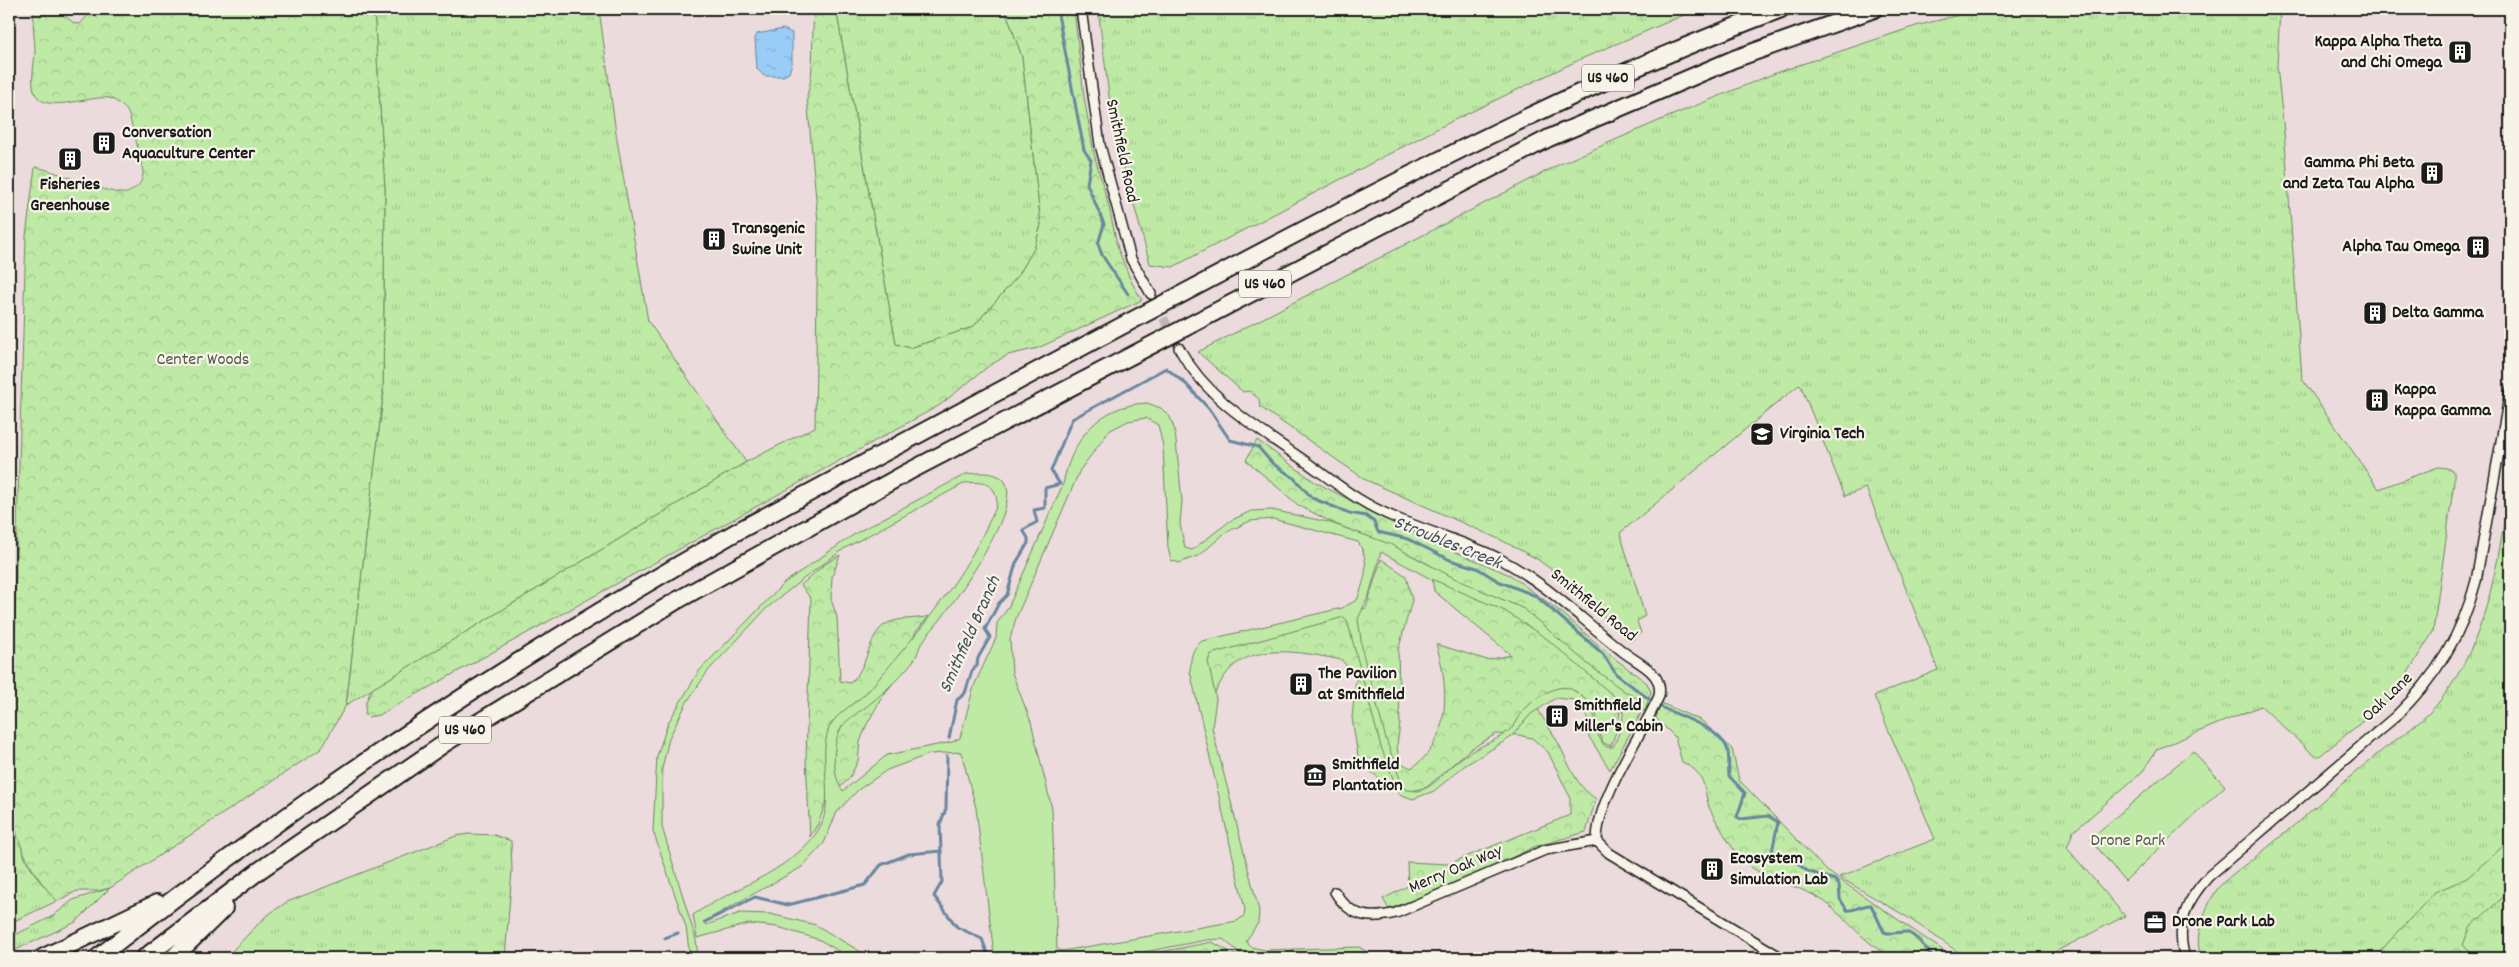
<svg xmlns="http://www.w3.org/2000/svg" width="2519" height="967" font-family="Dekko,sans-serif">
	<defs>
		<pattern id="grass-tufts" width="24" height="20" patternUnits="userSpaceOnUse" patternTransform="scale(1.25)"><rect width="24" height="20" fill="#beeaa6"/><path d="M3 7l-1-3M5 7V3M7 7l1-3M15 17l-1-3M17 17v-4M19 17l1-3" fill="none" stroke="#a3c88e"/></pattern>
		<pattern id="forest-crowns" width="20" height="18" patternUnits="userSpaceOnUse" patternTransform="scale(1.25)"><rect width="20" height="18" fill="#beeaa6"/><path d="M2 6a3 3 0 1 1 6 0M12 15a3 3 0 1 1 6 0" fill="none" stroke="#a3c88e"/></pattern>
		<pattern id="water-ripples" width="26" height="14" patternUnits="userSpaceOnUse" patternTransform="scale(1.25)"><rect width="26" height="14" fill="#99cdf7"/><path d="M2 4q2-2 4 0t4 0M15 11q2-2 4 0t4 0" fill="none" stroke="#83afd3"/></pattern>
	</defs>
	<rect width="100%" height="100%" fill="#ecdbdc"/>
	<filter id="ink" filterUnits="userSpaceOnUse"><feTurbulence type="fractalNoise" baseFrequency=".02" numOctaves="2"/><feDisplacementMap in="SourceGraphic" scale="10" xChannelSelector="R" yChannelSelector="G"/><feConvolveMatrix kernelMatrix="1 2 1 2 8 2 1 2 1" color-interpolation-filters="sRGB"/></filter>
	<g filter="url(#ink)">
		<!-- grass -->
		<path fill="url(#grass-tufts)" stroke="#6d8361" d="M374,9H599L617,140L648,321L746,462L346,705L383,396L385,189Z
			M836,9H1005L1022,57L1041,225L1034,249L1018,276L973,327L910,348L896,344Z
			M1098,9H1698L1581,59L1450,122L1173,267L1150,264L1113,127Z
			M1982,9H2280L2277,66L2285,142L2302,379L2379,489L2438,467L2447,468L2454,472V482L2433,632L2393,697L2317,758L2261,706L2157,749L2143,771L2073,832L2067,848L2125,916L2043,958H1967L1907,917L1839,877L1935,839L1874,696L1938,670L1866,488L1845,496L1800,384L1620,533L1645,616L1637,621L1641,633L1630,642L1570,583L1537,559L1501,540L1366,480L1260,407L1259,399L1249,391L1243,392L1198,352L1560,164L1663,119L1778,72L1916,26Z
			M2507,505L2510,506V958H2203C2190,940 2207,904 2218,888C2228,876 2255,858 2268,847C2304,818 2338,786 2375,756C2398,737 2425,722 2443,697C2485,641 2496,573 2507,505Z
			M9,807L26,861L39,880L57,901L10,923Z
			M469,834L494,835L511,841L512,870L505,958H225L266,916L287,902L456,836Z
			M110,888L76,922L9,953V938L53,916L73,900Z"/>
		<!-- forest -->
		<path fill="url(#forest-crowns)" stroke="#6d8361" d="M35,9H56L74,23L80,24L94,9H374L385,189L383,396L346,705L321,749L110,888L98,891H77L57,901C25,866 14,838 9,791L26,236L35,167C58,171 111,196 127,193C130,192 137,187 139,185C141,183 143,176 143,174C144,170 130,115 127,111C125,107 114,99 109,98C91,95 47,114 36,95C29,84 35,63 35,50C35,36 31,23 35,9Z
			M815,9H836L896,344L910,348L973,327L1018,276L1034,249L1041,225L1022,57L1005,9H1074L1084,97L1094,154L1109,207L1118,249L1132,283L1142,300L1038,348L1008,355L990,365L940,405L379,715L368,717L365,714L366,702L372,689L746,462L815,427L818,222L807,96C816,68 810,37 815,9Z
			M1257,440L1315,482L1423,538L1510,575L1562,613L1610,655L1647,683L1651,692L1645,711H1620L1618,726L1611,746L1603,743C1592,713 1604,713 1575,691L1550,693L1534,703C1542,717 1551,730 1559,744C1570,766 1575,785 1596,799L1586,832L1534,847L1463,881L1389,909L1383,899L1408,886L1407,862L1448,864L1570,815V797L1548,752L1532,738L1518,735L1496,734L1469,750L1427,787L1407,792L1392,787L1371,772L1358,756L1352,718L1356,679L1342,660C1310,654 1265,643 1236,664C1223,673 1216,692 1208,706L1204,677L1210,650L1366,608L1381,559L1406,576L1412,600L1398,651L1400,724L1397,745L1399,762L1411,768C1452,743 1449,684 1436,644L1487,660L1511,655L1434,591L1430,565L1397,548L1335,524L1298,505L1246,460Z
			M840,555L832,577L831,599L837,617L840,681L850,683C869,667 868,634 886,624C898,617 916,620 929,616L915,633L904,669L882,697L867,724L860,742L858,761L849,779L827,799L818,824L810,837L806,759L811,599L801,585L824,565Z
			M1661,703L1702,721L1732,749L1739,780L1827,871L1954,958C1942,958 1902,961 1893,958C1867,946 1847,919 1825,902C1795,881 1753,881 1732,847C1727,839 1712,815 1709,807C1703,786 1706,773 1682,762L1675,737L1656,718Z
			M2510,840V891L2470,927L2463,945L2474,956L2473,958H2374L2435,892L2467,878Z
			M1212,942L1241,958H1130Z"/>
		<!-- park -->
		<path fill="#beeaa6" stroke="#6d8361" fill-rule="evenodd" d="M1147,403L1161,408L1170,417L1175,431L1182,501L1180,524L1185,548L1192,550L1230,521L1251,511L1272,510L1328,522L1390,544L1456,579L1524,609L1589,665L1624,691L1640,700L1641,713L1610,770L1589,737L1588,720L1581,708L1574,700L1556,698L1531,714L1510,738L1464,766L1434,791L1413,799L1399,794L1381,747L1347,620L1344,617L1211,654L1208,661L1216,699L1212,728L1259,911L1258,923L1246,941L1251,947L1265,950L1359,947L1377,958H1246L1223,939L1206,940L1114,958H991L994,955L976,808L961,752L930,754L887,770L858,790L837,812L824,843L802,867L703,922L706,925L740,913L770,914L816,925L871,958H850L820,940L778,927L749,924L697,938L693,915C733,888 786,873 815,835C839,803 816,763 829,728C836,712 859,702 870,689C914,637 959,586 988,524C992,515 999,506 996,496C993,481 977,482 965,483L845,548L803,579L767,608L708,671L687,702L669,738L662,769V827L696,940L698,958H690L686,927L653,831L657,756L668,723L699,671L784,583L856,533L966,474C978,473 989,471 1000,477C1032,495 955,600 941,619C935,627 927,634 922,643C918,648 918,655 914,660C902,675 886,691 871,703C862,711 845,719 840,730C832,746 832,777 843,791L887,755L952,742L960,738L974,686L996,638L997,623L1008,608L1063,484C1072,439 1099,405 1147,403ZM1146,418L1158,425L1163,446L1168,548L1171,560L1179,563L1200,555L1225,533L1250,521L1273,519L1358,542C1371,562 1365,579 1357,600L1342,608L1202,641C1191,649 1191,658 1190,671L1245,909L1244,916L1237,921L1062,951L1057,949L1052,809L1031,722L1012,673L1010,639L1016,618L1080,470L1109,431L1128,421ZM1381,552L1427,577L1505,611L1547,639L1622,703C1626,718 1619,734 1613,747H1606C1587,727 1606,710 1573,690C1559,681 1536,698 1526,708C1520,713 1518,721 1513,727C1500,740 1478,746 1464,756C1449,766 1436,787 1418,791C1415,791 1410,790 1406,790L1402,785L1386,739L1363,654L1358,619L1369,595Z
			M2193,751L2225,786L2125,881L2090,839Z"/>
		<!-- water -->
		<path fill="url(#water-ripples)" stroke="#67869f" d="M783,29L792,33V63L789,73L783,76H764L757,69L755,39L757,34Z"/>
		<g fill="none" stroke-linecap="round" stroke-linejoin="round">
			<!-- stream -->
			<path stroke="#67869f" stroke-width="3" d="M1057,9L1084,150L1091,160L1087,184L1104,224L1098,244L1102,255L1128,294
				M1661,707C1679,716 1719,728 1727,748C1730,756 1728,768 1729,776L1745,793L1737,817L1741,819L1768,816L1778,822L1772,852L1774,857L1788,856L1807,871L1835,880L1839,885L1840,899L1847,910C1855,912 1862,904 1871,905L1884,932C1891,935 1896,932 1904,932C1915,932 1927,951 1934,958
				M949,738L957,700L965,693L972,671L977,665L978,658L990,637L985,629L999,603L1007,595L1016,563L1028,543V538L1023,530L1037,522L1034,510L1045,508V488L1060,484L1051,471L1072,419L1166,368L1186,384L1209,409L1230,440L1258,447L1272,463L1294,478L1312,498L1349,513L1366,516L1374,522L1378,532L1408,539L1450,560L1477,568L1498,581L1536,596L1603,654L1616,674L1649,699
				M947,756L946,809L940,824L942,882L934,896L957,927L982,939L988,955
				M705,922L755,897L788,905L865,885L881,865L909,854L941,851
				M665,938L678,933
				M600,958L606,955"/>
			<!-- street-tunnel -->
			<path stroke="#c2b5b6" stroke-width="9" stroke-dasharray="9 4.5" stroke-linecap="butt" d="M1151,294L1179,348"/>
			<!-- street casing -->
			<g stroke="#1c1c1c" stroke-width="12">
				<path id="street" d="M1081,9L1100,145L1131,259L1151,294
					M1179,348C1206,398 1254,426 1299,457C1318,470 1337,485 1357,498C1401,526 1454,536 1500,559C1546,583 1581,619 1621,650C1636,663 1664,671 1659,696C1641,737 1597,797 1597,841L1609,853L1782,958
					M1335,892C1350,917 1369,920 1396,913L1545,850L1597,841
					M2185,958C2175,924 2186,901 2209,876L2396,716C2436,677 2462,635 2476,581L2510,391"/>
			</g>
			<!-- highway casing -->
			<g stroke="#1c1c1c" stroke-width="20">
				<path id="highway" d="M42,958L157,903
					M97,958C299,799 514,657 738,531C896,446 1055,361 1214,277C1399,179 1584,82 1781,9
					M144,958L260,870L445,743L676,601L908,472L1549,138L1734,59L1874,9
					M173,958L224,908"/>
			</g>
			<!-- street -->
			<use href="#street" stroke="#f7f3e8" stroke-width="9"/>
			<!-- highway -->
			<use href="#highway" stroke="#f7f3e8" stroke-width="16"/>
		</g>
	</g>
	<!-- icons -->
	<defs>
		<g id="building-square" transform="scale(1.25)"><rect x="-9" y="-9" width="18" height="18" rx="4" fill="#1c1c1c" stroke="#f7f3e8"/><path d="M-4-6H4V6H1V3H-1V6H-4ZM-2.5-4.3h1.7v1.8h-1.7ZM.8-4.3h1.7v1.8H.8ZM-2.5-1h1.7V.8h-1.7ZM.8-1h1.7V.8H.8Z" fill="#fff"/></g>
		<g id="university-square" transform="scale(1.25)"><rect x="-9" y="-9" width="18" height="18" rx="4" fill="#1c1c1c" stroke="#f7f3e8"/><path d="M0-5L7-2L0 1L-7-2ZM-4 1L0 2.5L4 1V4Q0 6-4 4Z" fill="#fff"/></g>
		<g id="museum-square" transform="scale(1.25)"><rect x="-9" y="-9" width="18" height="18" rx="4" fill="#1c1c1c" stroke="#f7f3e8"/><path d="M0-6L6-3V-2H-6V-3ZM-5-1h2V3h-2ZM-1-1h2V3h-2ZM3-1h2V3H3ZM-6 4H6V6H-6Z" fill="#fff"/></g>
		<g id="office-square" transform="scale(1.25)"><rect x="-9" y="-9" width="18" height="18" rx="4" fill="#1c1c1c" stroke="#f7f3e8"/><path d="M-6-3h4V-5.5h4V-3h4V5H-6ZM-1-4.5V-3h2v-1.5ZM-6 0V1H6V0Z" fill="#fff"/></g>
	</defs>
	<g fill-rule="evenodd">
		<use href="#building-square" x="2460" y="52"/>
		<use href="#building-square" x="104" y="143"/>
		<use href="#building-square" x="70" y="159"/>
		<use href="#building-square" x="2432" y="173"/>
		<use href="#building-square" x="714" y="239"/>
		<use href="#building-square" x="2478" y="247"/>
		<use href="#building-square" x="2375" y="313"/>
		<use href="#building-square" x="2377" y="400"/>
		<use href="#university-square" x="1762" y="434"/>
		<use href="#building-square" x="1301" y="684"/>
		<use href="#building-square" x="1557" y="716"/>
		<use href="#museum-square" x="1315" y="775"/>
		<use href="#building-square" x="1712" y="869"/>
		<use href="#office-square" x="2155" y="922"/>
	</g>
	<g text-anchor="middle" dominant-baseline="central" stroke-width="4.5" stroke-linejoin="round" paint-order="stroke">
		<!-- shield labels -->
		<g fill="#f7f3e8" stroke="#5e5c59" stroke-width="1">
			<rect x="1582" y="64.5" width="52" height="27" rx="4"/>
			<rect x="1239" y="270.5" width="52" height="27" rx="4"/>
			<rect x="439" y="716.5" width="52" height="27" rx="4"/>
		</g>
		<g font-size="16" font-weight="bold" fill="#1c1c1c">
			<text x="1608" y="78">US 460</text>
			<text x="1265" y="284">US 460</text>
			<text x="465" y="730">US 460</text>
		</g>
		<!-- poi labels -->
		<g font-size="18" font-weight="bold" fill="#1c1c1c" stroke="#f7f3e8" text-anchor="start">
			<text x="2442" y="42" text-anchor="end">Kappa Alpha Theta<tspan x="2442" dy="21">and Chi Omega</tspan></text>
			<text x="122" y="133">Conversation<tspan x="122" dy="21">Aquaculture Center</tspan></text>
			<text x="2414" y="163" text-anchor="end">Gamma Phi Beta<tspan x="2414" dy="21">and Zeta Tau Alpha</tspan></text>
			<text x="70" y="185" text-anchor="middle">Fisheries<tspan x="70" dy="21">Greenhouse</tspan></text>
			<text x="732" y="229">Transgenic<tspan x="732" dy="21">Swine Unit</tspan></text>
			<text x="2460" y="247" text-anchor="end">Alpha Tau Omega</text>
			<text x="2392" y="313">Delta Gamma</text>
			<text x="2394" y="390">Kappa<tspan x="2394" dy="21">Kappa Gamma</tspan></text>
			<text x="1780" y="434">Virginia Tech</text>
			<text x="1318" y="674">The Pavilion<tspan x="1318" dy="21">at Smithfield</tspan></text>
			<text x="1574" y="706">Smithfield<tspan x="1574" dy="21">Miller's Cabin</tspan></text>
			<text x="1332" y="765">Smithfield<tspan x="1332" dy="21">Plantation</tspan></text>
			<text x="1730" y="859">Ecosystem<tspan x="1730" dy="21">Simulation Lab</tspan></text>
			<text x="2172" y="922">Drone Park Lab</text>
		</g>
		<!-- street labels -->
		<g font-size="18" fill="#1c1c1c" stroke="#f7f3e8">
			<text transform="translate(1121 151) rotate(78)">Smithfield Road</text>
			<text transform="translate(1593 606) rotate(39)">Smithfield Road</text>
			<text transform="translate(2388 698) rotate(-44)">Oak Lane</text>
			<text transform="translate(1456 870) rotate(-23)">Merry Oak Way</text>
		</g>
		<!-- park labels -->
		<g font-size="18" fill="#4d5a45" stroke="#f7f3e8">
			<text x="203" y="360">Center Woods</text>
			<text x="2128" y="841">Drone Park</text>
		</g>
		<!-- water labels -->
		<g font-size="19" font-style="italic" fill="#42515e" stroke="#f7f3e8">
			<text transform="translate(1447 544) rotate(22)">Stroubles Creek</text>
			<text transform="translate(971 635) rotate(-66)">Smithfield Branch</text>
		</g>
	</g>
	<!-- margin -->
	<rect width="2519" height="967" fill="none" stroke="#f7f3e8" stroke-width="30"/>
	<rect x="15" y="15" width="2489" height="937" fill="none" stroke="#1c1c1c" stroke-width="2" filter="url(#ink)"/>
</svg>
